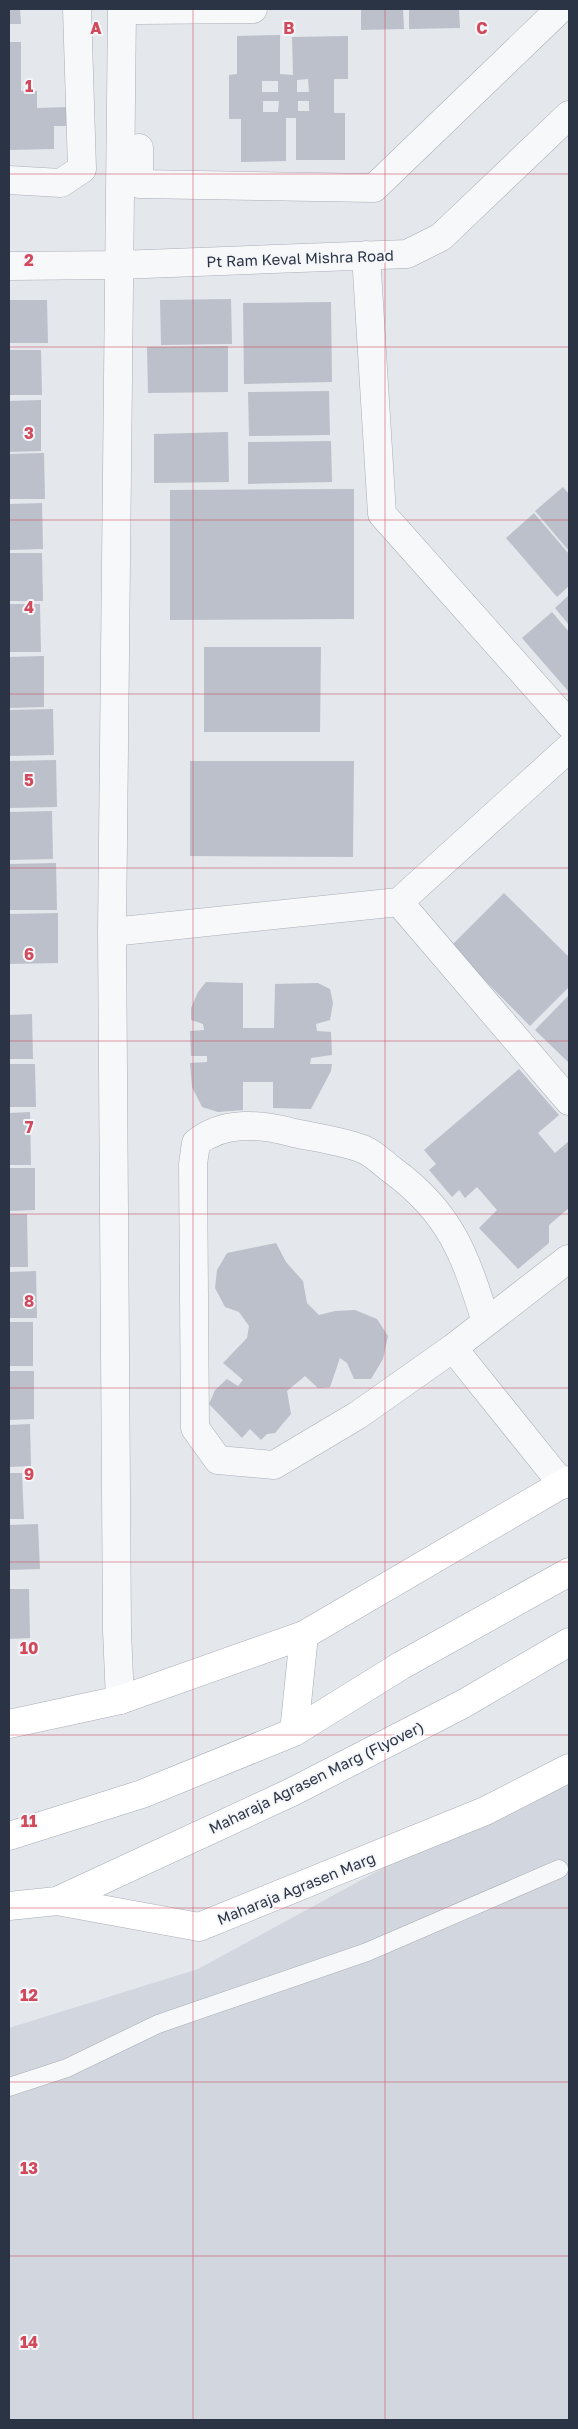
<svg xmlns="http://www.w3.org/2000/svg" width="578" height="2429" font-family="'Golos Text',sans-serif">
	<rect width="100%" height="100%" fill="#e4e7ec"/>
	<!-- built -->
	<path fill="#d2d6de" d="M569,1767V2420H9V2028L198,1969Z"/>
	<!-- building -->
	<path fill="#bbc0ca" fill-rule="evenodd" d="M9,9H20L21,24H9Z
		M361,9H403L404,29L361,30Z
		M409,9H459L460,28L409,29Z
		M280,35V74L293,75L292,37L348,36V79H334V113H345V160H296V118H286V161L241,162V119H229V75L237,74V36ZM308,79L309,92H297V80ZM262,81H278V92H262ZM263,101H279L278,112H263ZM298,101H309V111H298Z
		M9,42H21V91H37V108L70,107L71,126H54V149L9,150Z
		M231,299L232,344L161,345L160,300Z
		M9,300H47L48,343H9Z
		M331,302L332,382L244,384L243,303Z
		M228,346V392L148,393L147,347Z
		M9,350H41L42,395H9Z
		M329,391L330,435L249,436L248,392Z
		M41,400V451L9,452V401Z
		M228,432L229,482L154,483V434Z
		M331,441L332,482L248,484V442Z
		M44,453L45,499H9V454Z
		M563,487L569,494V551L535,511Z
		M354,489V619L170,620V490Z
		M42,503L43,549L9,550V504Z
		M534,513L569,554V586L557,597L506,538Z
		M9,553H42L43,601H9Z
		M569,595V625L555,608Z
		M9,604H40L41,652H9Z
		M552,612L569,632L568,691L522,638Z
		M204,647H321L320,732H204Z
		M44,656V707L9,708V657Z
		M53,709L54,755L9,756V710Z
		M56,760L57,807L9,808V761Z
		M190,761H354L353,857L190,856Z
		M52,811L53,859L9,860V812Z
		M56,863L57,910H9V864Z
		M504,893L569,957V987L530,1026L451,946Z
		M58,913V963L9,964V914Z
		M206,982L243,983V1028H274L275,984L318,983L330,989L333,1003L330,1020L316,1024L317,1031L331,1032L332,1055L311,1058L310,1064H332L331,1071L311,1109L273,1108V1082H243V1110L218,1112L202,1107L192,1087L190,1063L207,1062V1056H191L190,1031L204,1030L203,1024L191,1020V1008L198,992Z
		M569,995V1063L535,1030Z
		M32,1014L33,1059H9V1015Z
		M9,1064H35L36,1107H9Z
		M519,1069L559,1115L538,1133L555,1153L569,1141V1208L549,1225V1243L518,1269L479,1228L497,1210L477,1187L465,1198L459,1190L452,1197L429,1170L436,1164L424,1150Z
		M30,1112L31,1165H9V1113Z
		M9,1168H35V1210L9,1211Z
		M9,1214H27L28,1267H9Z
		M276,1243L286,1262L303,1281L307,1303L319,1315L335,1311L355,1310L377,1319L388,1336L383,1359L371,1379H354L347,1363L340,1358L330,1387L318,1388L305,1376L287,1391L291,1414L275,1433L267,1434L261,1440L250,1429L242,1438L209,1404L215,1390L227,1379L238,1386L243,1380L223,1363L247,1338L249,1326L239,1312L225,1307L215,1288L217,1270L227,1253Z
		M36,1271L37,1318H9V1272Z
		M9,1322H33V1366H9Z
		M9,1371H34V1419L9,1420Z
		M30,1424L31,1466L9,1467V1425Z
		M9,1473H22L24,1519H9Z
		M38,1524L40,1569L9,1570V1525Z
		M9,1589H29L30,1638L9,1639Z"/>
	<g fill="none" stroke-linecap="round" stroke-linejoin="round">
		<!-- lane casing -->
		<g stroke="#a9aeb7" stroke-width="19">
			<path id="lane" d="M9,2087L67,2068L158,2024L367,1952L559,1869"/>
		</g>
		<!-- street casing -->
		<g stroke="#a9aeb7" stroke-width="29">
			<path id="street" d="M138,10L253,9
				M139,148V184L374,188L560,9
				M9,180L61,183L82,169L77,9
				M366,255L382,514L569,724
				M9,266L119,265L407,254L441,237L569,115
				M399,902L569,748
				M112,932L399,902L569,1101
				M486,1322C465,1255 451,1213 392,1170C384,1164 374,1154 365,1150C343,1141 317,1138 294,1133C261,1124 224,1120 196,1143L193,1164L195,1428L218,1460L274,1465L358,1415L453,1348L568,1259
				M453,1348L563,1485
				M120,1700L117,1631L112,932L122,9"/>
		</g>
		<!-- secondary casing -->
		<g stroke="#a9aeb7" stroke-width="29">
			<path id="secondary" d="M9,1724L120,1700L304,1635L569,1480
				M57,1901L199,1927L485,1811L569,1768"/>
		</g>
		<!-- primary casing -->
		<g stroke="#a3abb8" stroke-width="29">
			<path id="primary" d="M294,1732L304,1635
				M9,1836L142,1794L294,1732L402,1665L569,1572
				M9,1906L57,1901L292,1792L463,1704L569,1642"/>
		</g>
		<!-- lane -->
		<use href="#lane" stroke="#f7f8fa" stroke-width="18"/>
		<!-- street -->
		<use href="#street" stroke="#f7f8fa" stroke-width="28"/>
		<!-- secondary -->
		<use href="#secondary" stroke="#fff" stroke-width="28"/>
		<!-- primary -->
		<use href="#primary" stroke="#fff" stroke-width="28"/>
	</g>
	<!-- grid -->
	<path fill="none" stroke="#d1495b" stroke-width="1" stroke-opacity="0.55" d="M193,9V2420M385,9V2420M9,174H569M9,347H569M9,520H569M9,694H569M9,868H569M9,1041H569M9,1214H569M9,1388H569M9,1562H569M9,1735H569M9,1908H569M9,2082H569M9,2256H569"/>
	<g text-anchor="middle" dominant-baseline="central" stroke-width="4" stroke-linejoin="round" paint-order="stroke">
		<!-- street labels -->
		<g font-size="15" fill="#2b3445" stroke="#f4f6f9">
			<text transform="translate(300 258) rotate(-2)">Pt Ram Keval Mishra Road</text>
			<text transform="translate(316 1777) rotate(-26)">Maharaja Agrasen Marg (Flyover)</text>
			<text transform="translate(296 1888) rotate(-22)">Maharaja Agrasen Marg</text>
		</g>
	</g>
	<g font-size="16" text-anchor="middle" font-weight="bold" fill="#d1495b" stroke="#f4f6f9" stroke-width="4" stroke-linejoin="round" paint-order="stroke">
		<text x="96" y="34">A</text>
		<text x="289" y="34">B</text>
		<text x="482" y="34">C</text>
		<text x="29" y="92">1</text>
		<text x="29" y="266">2</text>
		<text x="29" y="439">3</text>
		<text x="29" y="613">4</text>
		<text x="29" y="786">5</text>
		<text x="29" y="960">6</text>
		<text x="29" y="1133">7</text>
		<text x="29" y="1307">8</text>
		<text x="29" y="1480">9</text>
		<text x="29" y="1654">10</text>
		<text x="29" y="1827">11</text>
		<text x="29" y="2001">12</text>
		<text x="29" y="2174">13</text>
		<text x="29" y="2348">14</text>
	</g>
	<!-- border -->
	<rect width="578" height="2429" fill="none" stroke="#2b3445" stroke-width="20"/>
</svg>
